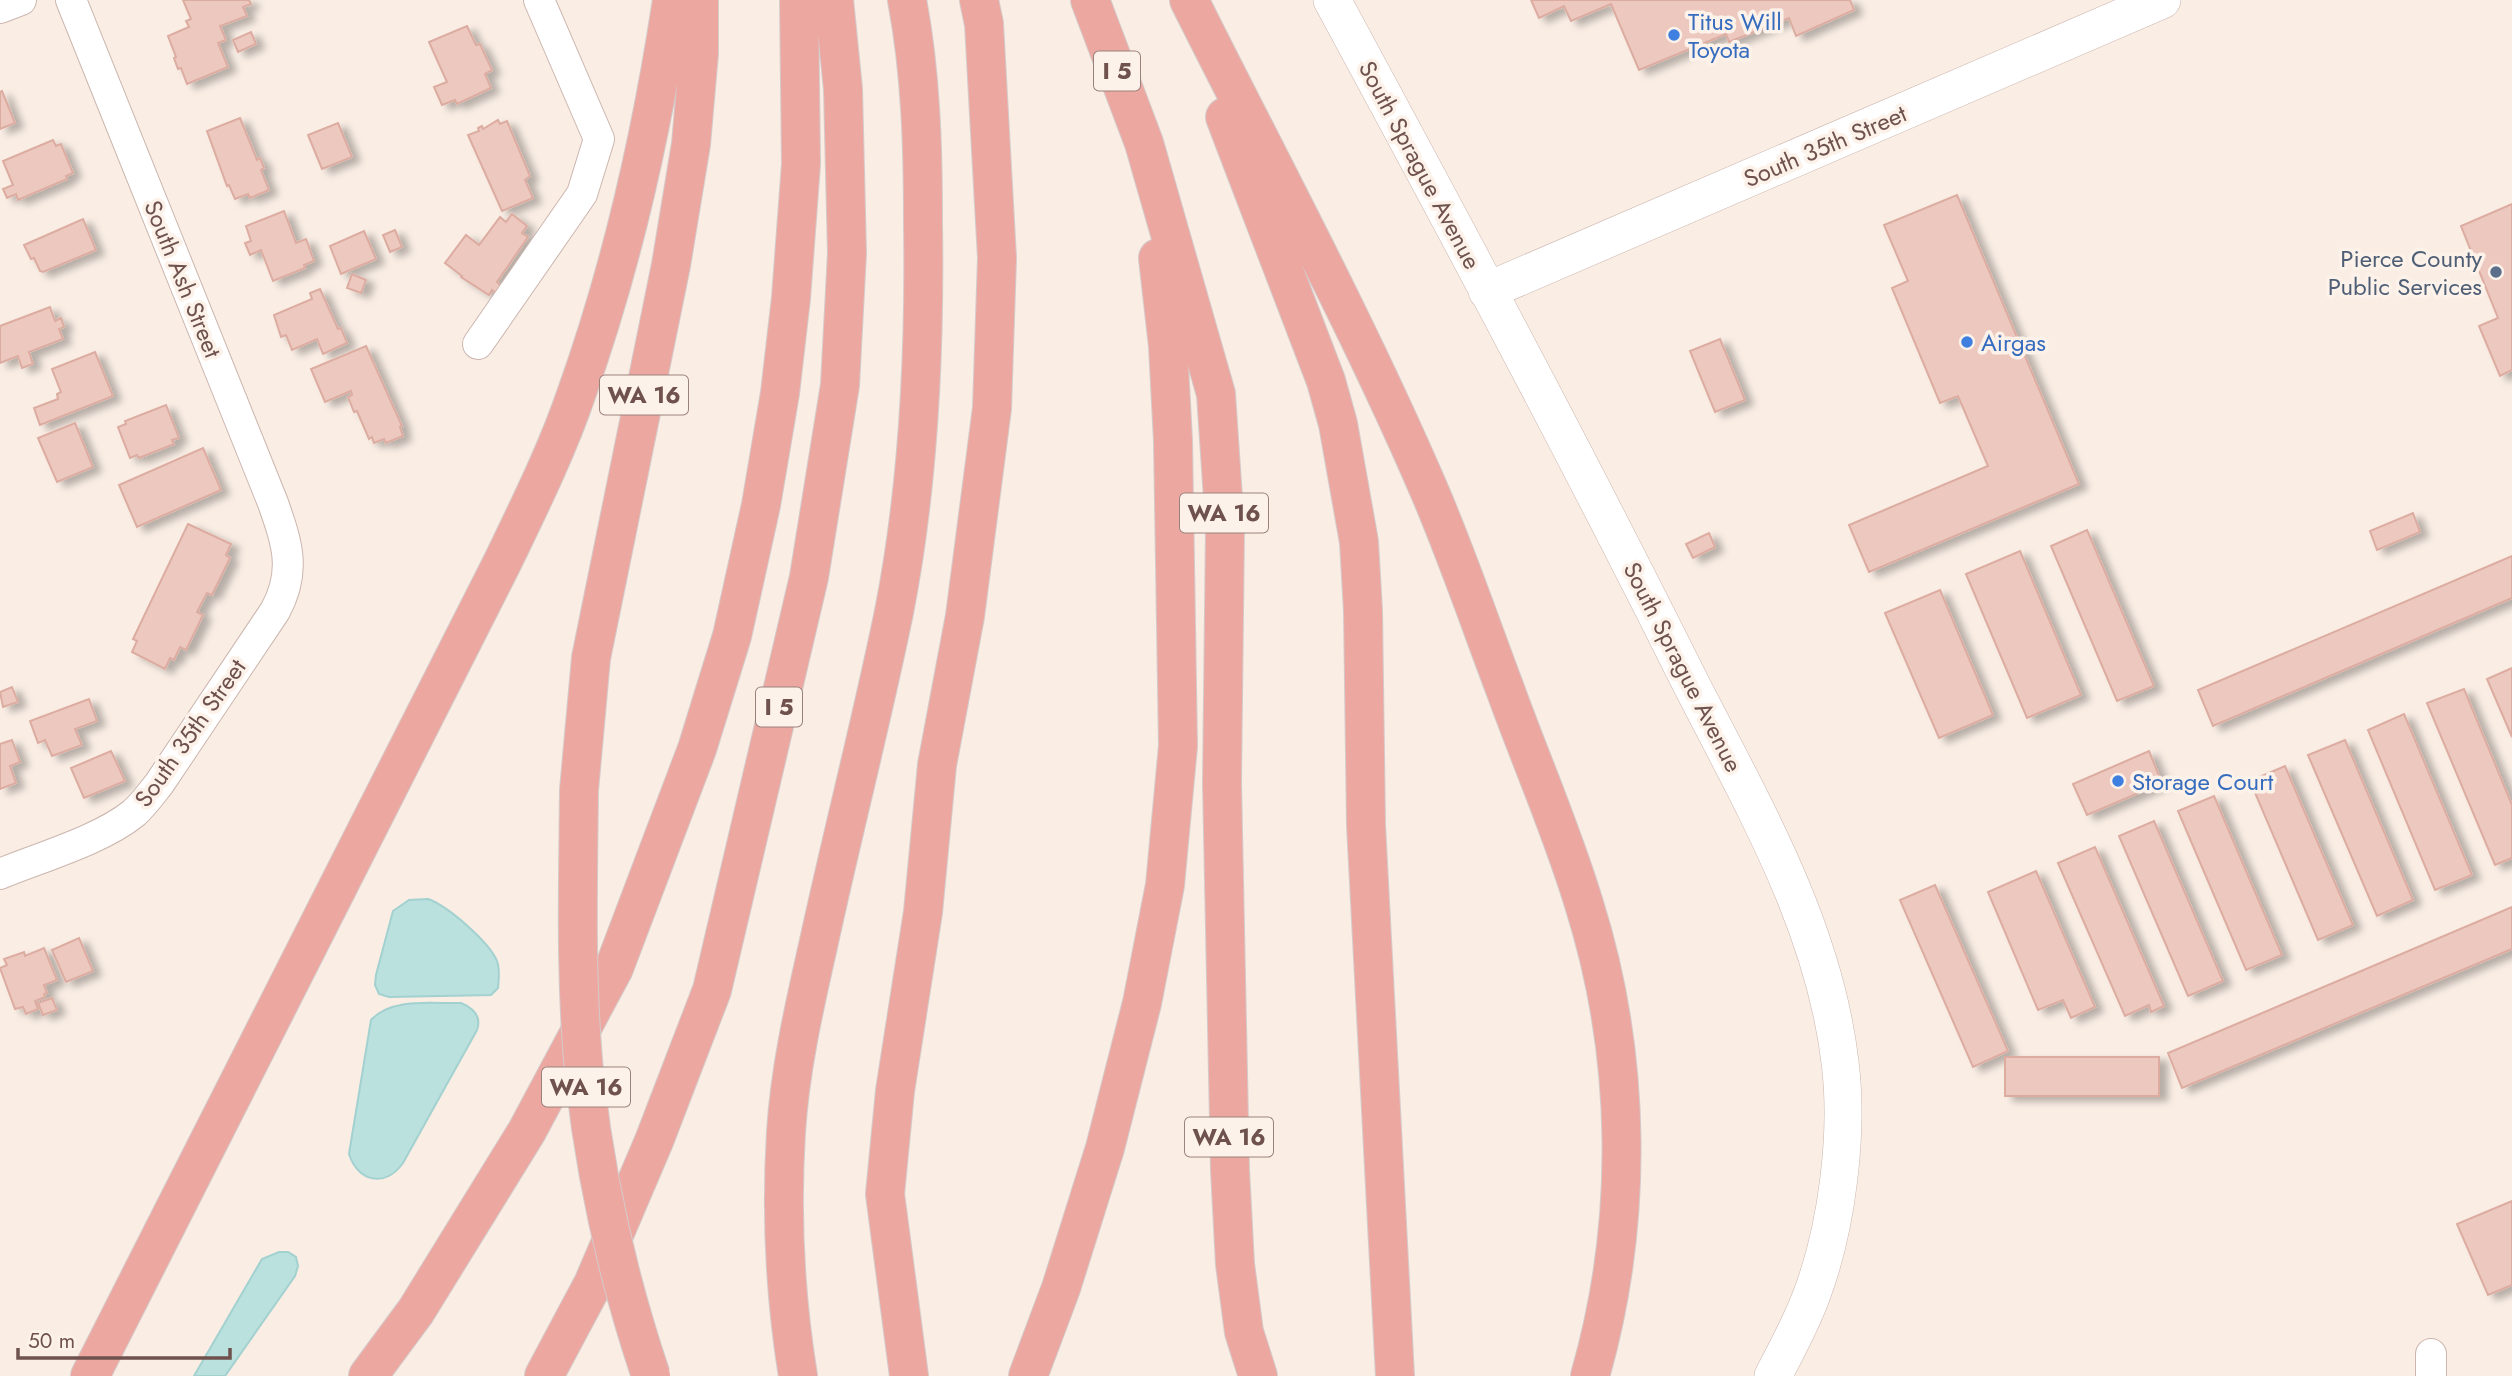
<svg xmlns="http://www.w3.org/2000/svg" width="2512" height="1376" font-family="Jost,sans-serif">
	<defs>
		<filter id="shadow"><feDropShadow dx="8" dy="4.5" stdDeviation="3.5" flood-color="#0004"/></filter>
	</defs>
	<rect width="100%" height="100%" fill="#f9ede4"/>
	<!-- water -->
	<path fill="#bbe1df" stroke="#a2d1d0" stroke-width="2" d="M428,899C448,906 489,942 497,961C500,969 499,979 498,988L491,995L389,997L379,994L375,985L376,975L393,911L409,900Z
		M461,1003C473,1008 482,1016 477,1030L403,1163C385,1188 358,1182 349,1154L371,1020C392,997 432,1004 461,1003Z
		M279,1252H288L296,1257L298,1266L295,1276L225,1376H194L262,1259Z"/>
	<!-- building -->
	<path fill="#ecc8bf" stroke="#ddaca1" stroke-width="2" filter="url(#shadow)" d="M183,0H249L251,4L243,7L247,16L220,26L226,40L218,43L228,67L187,84L181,68L178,69L174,58L176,57L168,36L189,27L186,21L191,19Z
		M1531,0H1850L1854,10L1796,36L1789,18L1729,42L1726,34L1639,70L1611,4L1571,21L1564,6L1539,18Z
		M467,26L476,45L480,44L492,70L485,74L491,88L457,104L455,100L442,105L434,87L447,82L429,42Z
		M251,32L256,44L238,52L233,40Z
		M2,91L15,123L0,129V92Z
		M240,118L257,160L260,158L264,168L261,170L269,190L250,198L248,194L235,199L229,185L227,186L207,131Z
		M498,120L500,124L507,121L530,176L525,180L533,198L502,211L468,135L479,131L478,128L482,126L483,129Z
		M338,123L352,157L322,169L308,135Z
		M53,140L56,146L61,144L73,173L66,176L67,179L18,200L16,194L7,198L3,189L13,185L3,161Z
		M1957,195L2079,484L1869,572L1849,525L1988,466L1958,396L1940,403L1892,288L1908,281L1884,225Z
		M2512,204V370L2500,376L2479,326L2498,318L2461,226Z
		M284,211L296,243L306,239L314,261L304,265L305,268L273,281L261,250L250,255L245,243L251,241L246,226Z
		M512,214L527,226L522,233L528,237L497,282L501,286L496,293L492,290L489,295L461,277L462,276L445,263L466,235L479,245L500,217L506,222Z
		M83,219L96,250L43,272L40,271L34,258L31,259L24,245Z
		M395,230L402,247L390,252L383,235Z
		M364,231L376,259L341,274L330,246Z
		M352,274L366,280L361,293L347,288Z
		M320,289L338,329L341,328L347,343L323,354L317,339L292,350L286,335L281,337L274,315L312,299L310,293Z
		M50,307L55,321L61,318L64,327L59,329L63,339L29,352L33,364L22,368L18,356L0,363V326Z
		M1720,339L1745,400L1715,412L1690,351Z
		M366,346L402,426L400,427L403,436L386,443L384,439L374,443L372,437L369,439L357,411L354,412L348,397L352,395L351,391L325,402L311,369Z
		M95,352L113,396L40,425L34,408L58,399L57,394L61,392L52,369Z
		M166,405L179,438L172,440L174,444L139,458L137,455L130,458L118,427L126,424L125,421Z
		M75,423L93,467L57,482L38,438Z
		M203,448L221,490L137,527L119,485Z
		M2413,513L2420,532L2377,550L2370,531Z
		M188,524L231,544L226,555L230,558L212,595L207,593L197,612L203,615L186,650L180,647L174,660L170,658L165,669L132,652L137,641L133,639Z
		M2087,530L2154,686L2117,701L2051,546Z
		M1709,533L1715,547L1693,558L1686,544Z
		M2020,551L2081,695L2027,718L1966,574Z
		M2512,556V598L2213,726L2198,690Z
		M1940,590L1993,715L1939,738L1885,613Z
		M2512,668V737L2487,679Z
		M12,687L18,702L3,707L0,692Z
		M2464,689L2512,805V858L2495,865L2427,703Z
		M89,699L97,721L75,729L82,745L52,756L45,740L38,743L30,721Z
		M2404,714L2472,875L2435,890L2368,730Z
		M12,740L20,762L10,766L16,783L0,789V744Z
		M2345,740L2413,900L2377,916L2308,755Z
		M111,751L125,781L84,798L71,768Z
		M2149,751L2162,783L2087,815L2073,784Z
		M2285,766L2353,925L2318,940L2250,781Z
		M2214,796L2282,955L2246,970L2178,811Z
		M2154,821L2223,981L2188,996L2119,836Z
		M2095,847L2164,1006L2151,1012L2149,1005L2125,1016L2058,863Z
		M2036,871L2095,1007L2071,1018L2063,1000L2038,1010L1988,892Z
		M1935,885L2008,1051L1973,1067L1900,900Z
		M2512,907V949L2182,1088L2168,1053Z
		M79,938L93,971L66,982L52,950Z
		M44,948L57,980L44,985L47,993L44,994L45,997L35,1001L38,1009L26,1014L23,1007L15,1009L0,968L7,965L4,959L24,952L25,956Z
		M52,998L57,1010L43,1015L38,1003Z
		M2005,1057H2159V1096H2005Z
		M2512,1201V1285L2488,1295L2457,1224Z"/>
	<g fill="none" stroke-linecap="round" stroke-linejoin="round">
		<!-- minor casing -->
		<g stroke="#ccb6af" stroke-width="32">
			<path id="minor" d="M0,8L21,0
				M478,344L582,194L599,139L539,0
				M0,874C41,857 101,840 134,813C144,804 151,794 159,784L275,611C297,571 287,543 273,503L71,0
				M2431,1354V1376"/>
		</g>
		<!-- tertiary casing -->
		<g stroke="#ccb6af" stroke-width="38">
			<path id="tertiary" d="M1332,0C1451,220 1569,440 1681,664C1745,792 1823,918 1840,1062C1849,1133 1837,1227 1812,1294C1802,1322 1787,1349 1773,1376
				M1487,291L2162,0"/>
		</g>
		<!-- motorway casing -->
		<g stroke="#d4cbca" stroke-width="40">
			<path id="motorway" d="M1090,0L1144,143L1216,394L1225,528L1222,783L1230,1170L1235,1264L1244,1332L1258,1376
				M1189,0C1270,162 1357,323 1429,490C1457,555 1480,623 1505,689C1531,761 1562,831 1584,904C1632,1056 1634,1223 1590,1376
				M1225,117L1326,381L1338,424L1359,542L1363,611L1366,825L1395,1376
				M579,790L591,658L671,265L691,144L699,53V0
				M90,1376L502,563C529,507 557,451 577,392C622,266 652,132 672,0
				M368,1376L416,1311L527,1131L614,968L697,749L732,636L761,505L780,393L791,298L801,164L799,0
				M544,1376L593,1284L654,1141L712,990L809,577L840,385L847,253L843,89L834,0
				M798,1376C785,1296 781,1213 786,1132C790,1069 804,1008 818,946C842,835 871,724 894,612C919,485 925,352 923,223C923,149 921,73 907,0
				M909,1376L885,1194L895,1091L923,912L937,765L965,616L992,408L997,258L984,24L979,0
				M1028,1376L1061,1288L1105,1148L1142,1003L1165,885L1178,746L1173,441L1168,346L1158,258"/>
		</g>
		<!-- minor -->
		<use href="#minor" stroke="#fff" stroke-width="30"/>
		<!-- tertiary -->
		<use href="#tertiary" stroke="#fff" stroke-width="37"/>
		<!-- motorway -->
		<use href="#motorway" stroke="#eda7a1" stroke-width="38"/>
		<!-- motorway-bridge casing -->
		<g stroke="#d4cbca" stroke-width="40" stroke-linecap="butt">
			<path id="motorway-bridge" d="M579,790C578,887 575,985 585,1081C596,1181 619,1281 651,1376"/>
		</g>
		<!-- motorway-bridge -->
		<use href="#motorway-bridge" stroke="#eda7a1" stroke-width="38"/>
	</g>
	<!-- markers -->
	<g fill="#3f7fe0" stroke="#fdf2ea" stroke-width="2.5">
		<circle cx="1674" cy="35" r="7"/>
		<circle cx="1967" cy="342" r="7"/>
		<circle cx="2118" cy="781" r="7"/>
	</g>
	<circle fill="#5c6f8a" stroke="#fdf2ea" stroke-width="2.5" cx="2496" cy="272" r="7"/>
	<g text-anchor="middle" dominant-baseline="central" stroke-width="7" stroke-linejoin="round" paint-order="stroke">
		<!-- shield labels -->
		<g fill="#fdf2ea" stroke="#9a827c" stroke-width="2">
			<rect x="1094" y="51.5" width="46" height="39" rx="5"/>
			<rect x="600" y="375.5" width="88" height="39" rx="5"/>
			<rect x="1180" y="493.5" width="88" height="39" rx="5"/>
			<rect x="756" y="687.5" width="46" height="39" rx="5"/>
			<rect x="542" y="1067.5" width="88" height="39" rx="5"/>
			<rect x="1185" y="1117.5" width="88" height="39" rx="5"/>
		</g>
		<g font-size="23" font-weight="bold" fill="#6f524d">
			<text x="1117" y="71">I 5</text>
			<text x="644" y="395">WA 16</text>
			<text x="1224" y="513">WA 16</text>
			<text x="779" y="707">I 5</text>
			<text x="586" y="1087">WA 16</text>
			<text x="1229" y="1137">WA 16</text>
		</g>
		<!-- shop labels -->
		<g font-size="24" fill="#366cbe" stroke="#fdf2ea" text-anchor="start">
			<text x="1688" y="21">Titus Will<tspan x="1688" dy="28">Toyota</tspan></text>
			<text x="1981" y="342">Airgas</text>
			<text x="2132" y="781">Storage Court</text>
		</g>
		<!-- street labels -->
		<g font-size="24" fill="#6f524d" stroke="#fdf2ea">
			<text transform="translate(1825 146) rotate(-23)">South 35th Street</text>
			<text transform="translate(1420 165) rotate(62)">South Sprague Avenue</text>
			<text transform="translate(183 279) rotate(68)">South Ash Street</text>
			<text transform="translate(1683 667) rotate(63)">South Sprague Avenue</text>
			<text transform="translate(190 733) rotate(-55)">South 35th Street</text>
		</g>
		<!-- service labels -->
		<g font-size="24" fill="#4e5e75" stroke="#fdf2ea" text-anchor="end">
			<text x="2482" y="258">Pierce County<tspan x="2482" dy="28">Public Services</tspan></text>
		</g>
	</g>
	<!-- scale -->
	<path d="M18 1348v10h212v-10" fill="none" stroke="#6f524d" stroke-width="3.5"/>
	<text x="28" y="1348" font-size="21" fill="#6f524d" stroke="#fdf2ea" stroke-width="5" paint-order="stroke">50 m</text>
</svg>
